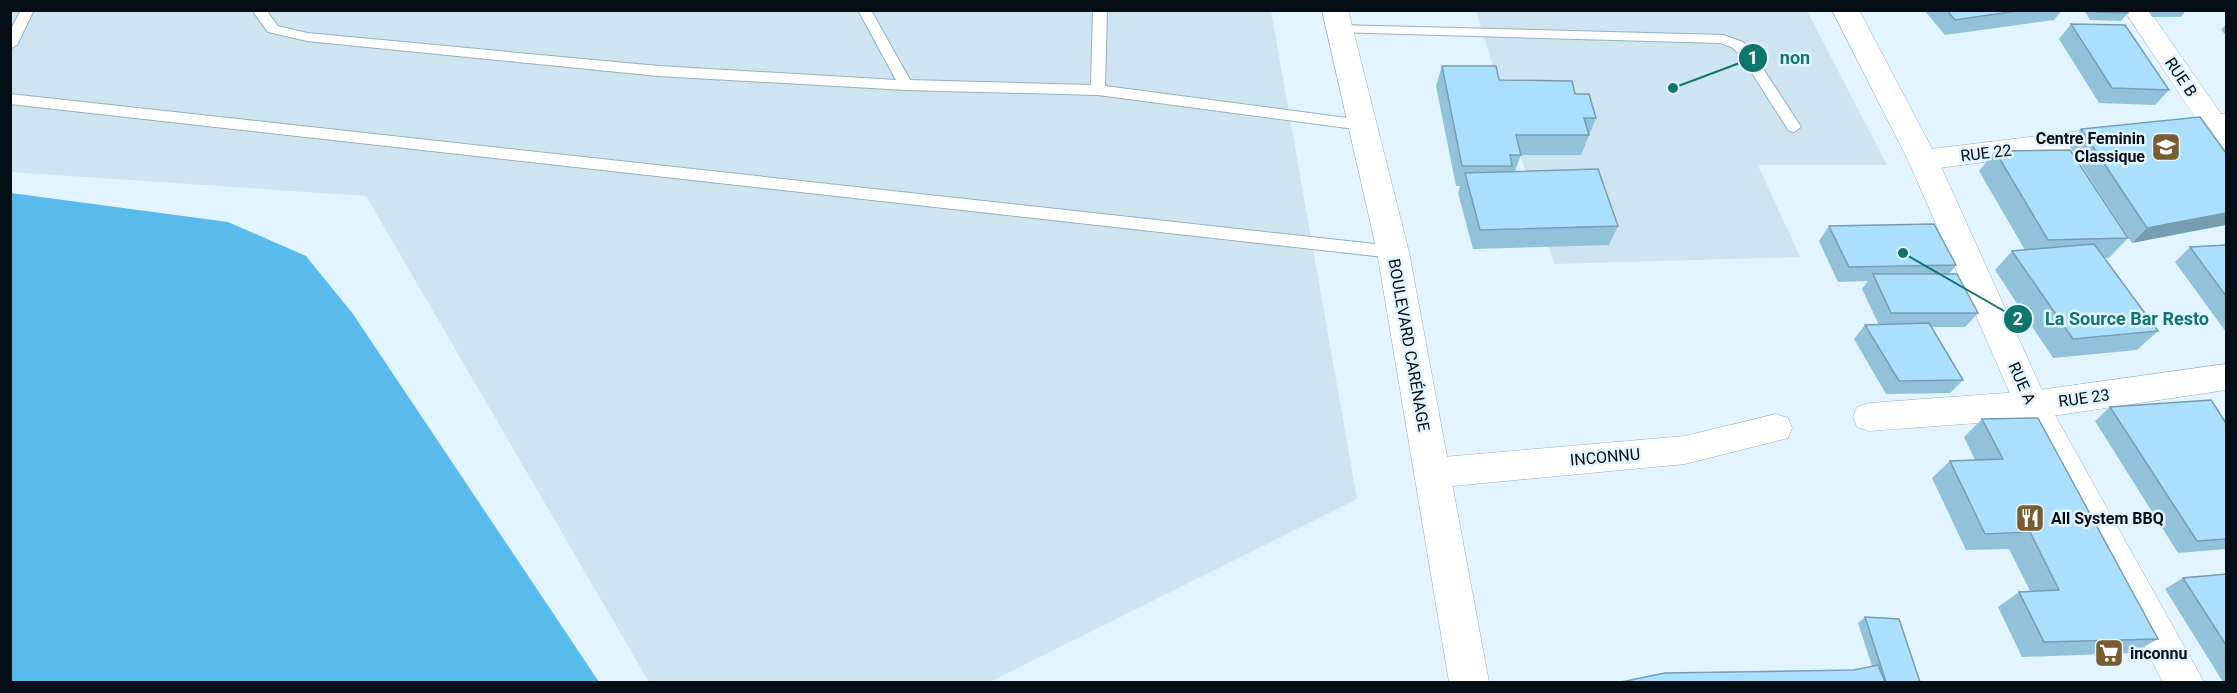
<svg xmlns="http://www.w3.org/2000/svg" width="2237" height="693" font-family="Roboto,sans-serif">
	<rect width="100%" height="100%" fill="#e1f4ff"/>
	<!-- built -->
	<path fill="#cee4f1" d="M10,11H1271L1357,499L990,682H649L366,196L11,172Z
		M1476,11H1807L1887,165H1758L1800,257L1554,264Z"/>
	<!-- water -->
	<path fill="#59bbec" d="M11,193L228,222L306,256L353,314L599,682H11Z"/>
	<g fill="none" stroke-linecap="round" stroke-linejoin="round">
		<!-- lane casing -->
		<g stroke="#93b1c2" stroke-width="2">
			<path id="lane" d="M21,10H34L17,45L10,49V31Z
				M252,10H266L278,26L307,33L658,66L896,80L858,10H871L910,80L1091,85L1093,10H1107L1105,86L1362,120L1369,125L1362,130L1098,95L906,90L658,76L307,41L268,32Z
				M1339,25L1723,35L1743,42L1751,50L1801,127L1794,132L1789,131L1741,56L1733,48L1721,43L1334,32L1332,29Z
				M10,94L1393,246L1401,252L1393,258L10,104Z"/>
		</g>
		<!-- street casing -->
		<g stroke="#93b1c2" stroke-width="1">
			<path id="street" d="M2124,10H2149L2221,114H2226V149L2214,147L2206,135L2165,141L2155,138L2151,131L2155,124L2195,117Z
				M2113,127L2123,130L2127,137L2123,144L1923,170L1913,167L1909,160L1913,153L1923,150Z
				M2226,364V390L2032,419L1869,431L1857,427L1853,417L1857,407L1869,403L2032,391Z
				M1776,414L1788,418L1792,428L1788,438L1685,464L1432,488L1420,483L1415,473L1420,463L1432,458L1685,436Z"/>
		</g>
		<!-- secondary casing -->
		<g stroke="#93b1c2" stroke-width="1">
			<path id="secondary" d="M1322,10H1348L1409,252L1489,682H1449L1377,252Z
				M1832,10H1859L1938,160L2046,399L2204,682H2163L2015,405L1908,160Z"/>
		</g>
		<!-- lane -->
		<use href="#lane" fill="#fff" fill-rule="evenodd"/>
		<!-- street -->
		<use href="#street" fill="#fff" fill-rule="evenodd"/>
		<!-- secondary -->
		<use href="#secondary" fill="#fff" fill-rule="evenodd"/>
	</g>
	<!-- wall -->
	<path fill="#92c1da" d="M1924,10H2062L2054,20L1945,35Z
		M2084,10H2127L2128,13L2121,21L2090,20Z
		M2148,10H2186L2181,17H2152Z
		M2071,24L2169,90L2155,105L2099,103L2059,39Z
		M2226,24V35L2221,30Z
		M1442,66L1499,80L1575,94L1596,118L1581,155H1521L1515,171L1618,226L1609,245L1473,249L1458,193L1460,186H1456L1436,86Z
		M2081,129L2226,153L2132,243L2068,144Z
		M1995,151L2128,238L2109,258H2104L2158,331L2137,350L2053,358L1995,270L2012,251L2025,250L1979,171Z
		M1829,226L1956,265L1949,274L1978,313L1965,327H1931L1963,380L1950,393L1886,394L1854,339L1865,325H1879L1862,289L1868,281L1838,282L1819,241Z
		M2226,245V332L2175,262L2190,247Z
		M2110,407L2226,423V549L2178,553L2095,421Z
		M1982,419L2158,639L2133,653L2022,657L1998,607L2019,592L2030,591L2009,549L1966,550L1932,478L1950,461L1975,460L1964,437Z
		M2226,574V682H2223L2165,589L2183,578Z
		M1865,617L1920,682H1621L1854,670L1872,666L1858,623Z"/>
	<!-- shaded-wall -->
	<path fill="#779db2" d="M2226,213V225L2132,243L2147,228Z"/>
	<!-- building -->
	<path fill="#aae0fe" stroke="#779db2" stroke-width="1.5" d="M1947,10H2024L1955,20Z
		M2096,10H2127L2128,13L2096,12Z
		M2071,24L2125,25L2169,90L2112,88Z
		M1442,66H1496L1499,80L1572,81L1575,94H1589L1596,118H1584L1589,135H1516L1521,155H1510L1512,166H1462Z
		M2200,117L2226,153V213L2147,228L2081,129Z
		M2070,150L2128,238L2048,240L1995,151Z
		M1598,169L1618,226L1480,230L1465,173Z
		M1934,224L1956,265L1849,267L1829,226Z
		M2094,244L2158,331L2073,339L2012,251Z
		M2226,245V296L2190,247Z
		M1873,274H1957L1978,313H1891Z
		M1929,323L1963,380L1899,381L1865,325Z
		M2211,400L2226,423V539L2197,541L2110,407Z
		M2038,418L2158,639L2044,642L2019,592L2059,590L2030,532L1985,534L1950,461L2003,459L1982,419Z
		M2226,574V645L2183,578Z
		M1865,617L1899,619L1920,682H1886Z
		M1878,665L1885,682H1621L1665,673L1854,670Z"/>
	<!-- icons -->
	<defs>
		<g id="school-square" transform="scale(1.5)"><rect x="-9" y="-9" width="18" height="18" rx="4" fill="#795c30" stroke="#e1f4ff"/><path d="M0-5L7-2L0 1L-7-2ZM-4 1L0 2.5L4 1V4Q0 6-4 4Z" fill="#fff"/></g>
		<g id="restaurant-square" transform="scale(1.5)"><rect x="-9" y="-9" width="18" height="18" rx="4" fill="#795c30" stroke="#e1f4ff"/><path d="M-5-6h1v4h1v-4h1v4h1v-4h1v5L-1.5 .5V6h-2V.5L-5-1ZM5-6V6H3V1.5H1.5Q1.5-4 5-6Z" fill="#fff"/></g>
		<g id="supermarket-square" transform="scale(1.5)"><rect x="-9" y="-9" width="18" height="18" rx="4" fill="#795c30" stroke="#e1f4ff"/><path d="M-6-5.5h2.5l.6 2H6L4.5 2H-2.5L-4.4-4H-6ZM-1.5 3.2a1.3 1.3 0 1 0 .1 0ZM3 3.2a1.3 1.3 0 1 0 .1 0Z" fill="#fff"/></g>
	</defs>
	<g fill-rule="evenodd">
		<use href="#school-square" x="2166" y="147"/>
		<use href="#restaurant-square" x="2030" y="518"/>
		<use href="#supermarket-square" x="2109" y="653"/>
	</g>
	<g text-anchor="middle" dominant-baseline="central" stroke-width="5" stroke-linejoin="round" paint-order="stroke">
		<!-- street labels -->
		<g font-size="16" fill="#050e14" stroke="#e1f4ff">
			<text transform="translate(2181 77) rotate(56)">RUE B</text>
			<text transform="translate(1986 153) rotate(-7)">RUE 22</text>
			<text transform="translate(1409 345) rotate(80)">BOULEVARD CARÉNAGE</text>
			<text transform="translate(2022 383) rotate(66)">RUE A</text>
			<text transform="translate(2084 398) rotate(-8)">RUE 23</text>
			<text transform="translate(1605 457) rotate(-5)">INCONNU</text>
		</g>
		<!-- poi labels -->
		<g font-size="16" font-weight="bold" fill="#050e14" stroke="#e1f4ff" text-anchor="start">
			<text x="2145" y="138" text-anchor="end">Centre Feminin<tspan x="2145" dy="18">Classique</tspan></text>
			<text x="2051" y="518">All System BBQ</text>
			<text x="2130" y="653">inconnu</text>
		</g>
	</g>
	<!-- callouts -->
	<path fill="none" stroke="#0f766e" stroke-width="2" d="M1673 88L1753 58M1903 253L2018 319"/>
	<g fill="#0f766e" stroke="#e1f4ff" stroke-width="2">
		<circle cx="1673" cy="88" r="6"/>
		<circle cx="1903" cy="253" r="6"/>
		<circle cx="1753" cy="58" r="15"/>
		<circle cx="2018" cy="319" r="15"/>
	</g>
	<g font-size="18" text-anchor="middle" font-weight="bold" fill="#fff">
		<text x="1753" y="64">1</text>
		<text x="2018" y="325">2</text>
	</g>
	<g font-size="18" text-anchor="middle" font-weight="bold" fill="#0f766e" stroke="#e1f4ff" stroke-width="5" stroke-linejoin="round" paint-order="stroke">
		<text x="1795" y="64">non</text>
		<text x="2127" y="325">La Source Bar Resto</text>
	</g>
	<!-- border -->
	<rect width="2237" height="693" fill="none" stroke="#050e14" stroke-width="24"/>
</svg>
